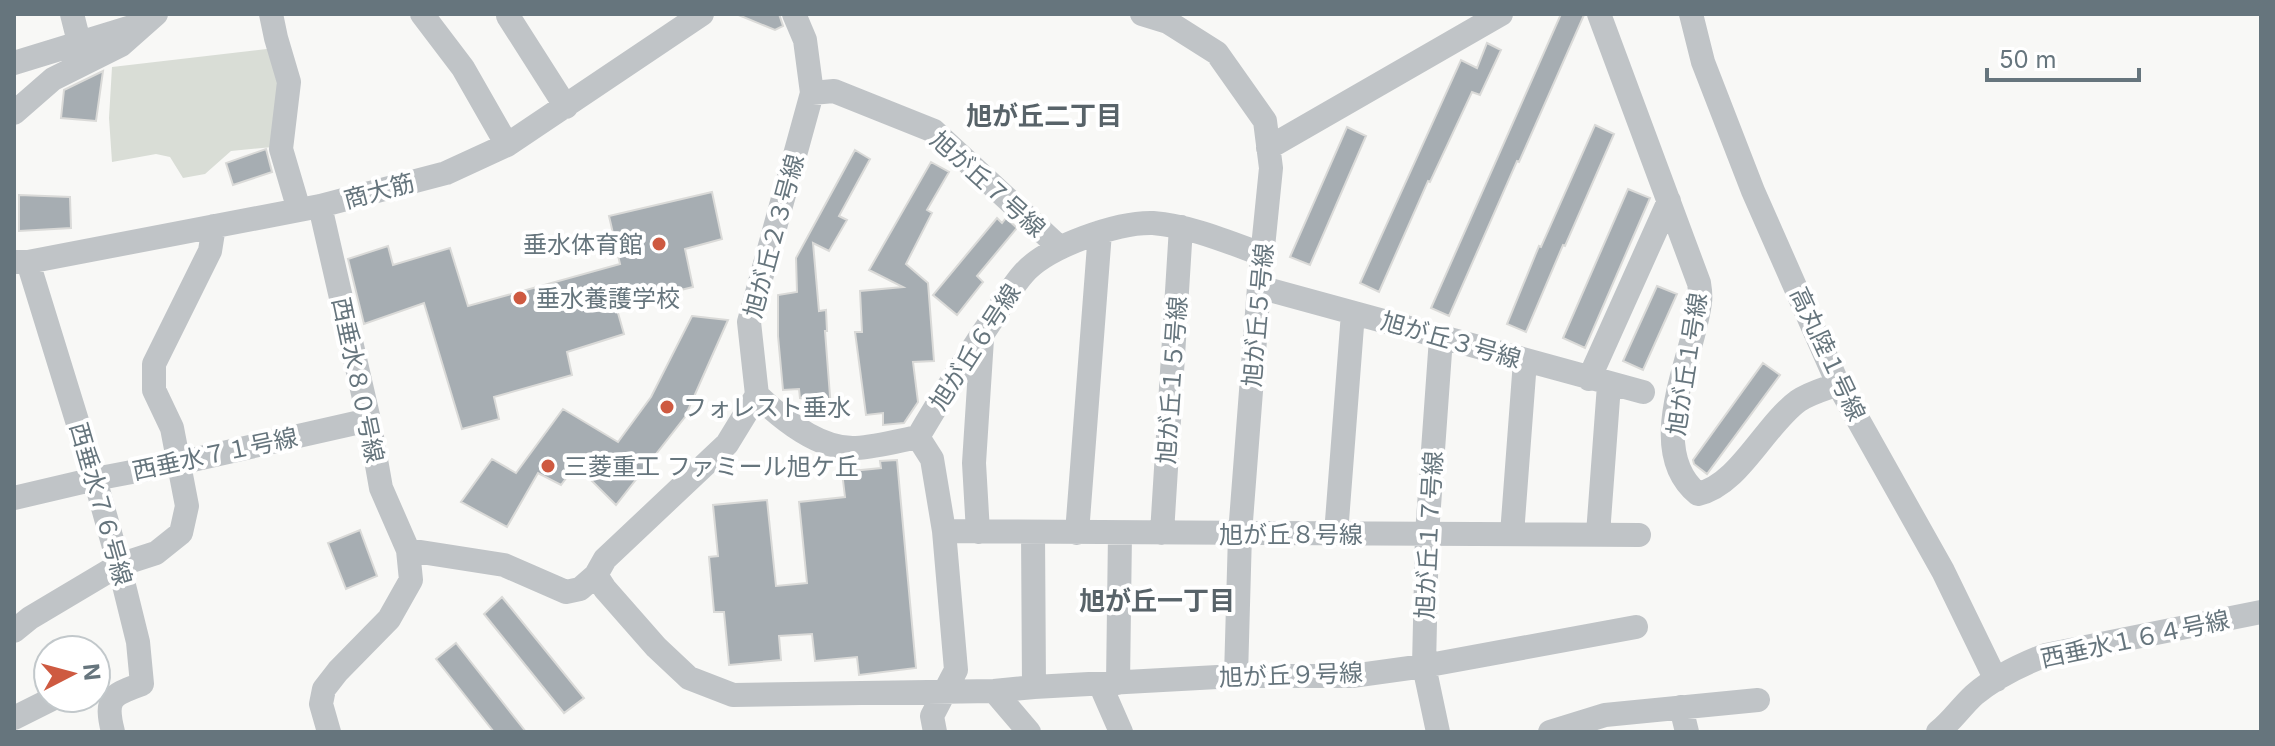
<svg xmlns="http://www.w3.org/2000/svg" width="2275" height="746" font-family="Inter,'Noto Sans JP',sans-serif">
	<rect width="100%" height="100%" fill="#f8f8f6"/>
	<!-- green -->
	<path fill="#d9ddd6" d="M275,48L280,100L273,147L231,151L205,174L183,178L170,157L156,154L112,162L109,118L112,67Z"/>
	<!-- building -->
	<path fill="#a6adb2" stroke="#dadad8" stroke-width="2" d="M736,14H779L783,26L775,30Z
		M1561,14L1584,15L1519,162L1517,161L1449,316L1431,308Z
		M1487,43L1501,50L1480,95L1472,92L1430,182L1428,181L1379,292L1360,283L1461,60L1477,68Z
		M103,71L96,121L61,118L64,90Z
		M1595,125L1614,134L1565,246L1563,245L1526,332L1507,324L1539,246L1541,247Z
		M1347,127L1366,136L1310,265L1290,257Z
		M266,149L272,172L233,185L226,163Z
		M855,150L870,159L839,216L847,220L829,251L813,243L819,311L826,310L827,331H825L831,409L812,399L800,398L799,389L783,390L778,336V295L797,292L796,258Z
		M931,162L949,172L927,210L932,213L906,264L928,283L934,361L913,362L918,402L904,423L883,425V413L866,415L855,332H862L860,291L903,287L869,270Z
		M1628,189L1650,198L1585,348L1563,338Z
		M712,192L722,239L685,249L693,287L616,306L624,334L567,352L572,375L494,397L499,419L462,429L424,303L364,324L348,259L388,246L393,265L450,248L468,306L620,264L609,216Z
		M19,195L70,197L71,228L19,231Z
		M997,218L1002,223L1006,218L1017,228L977,276L983,282L957,315L933,295Z
		M1657,286L1677,294L1643,370L1623,361Z
		M692,316L728,320L685,417L616,505L576,465L561,485L538,473L507,527L461,502L492,459L516,473L563,409L618,442L651,397Z
		M1763,363L1780,375L1707,474L1694,464L1693,460Z
		M897,460L916,668L859,675L857,657L815,661L812,634L779,636L781,660L729,665L724,612H714L709,557L718,556L713,505L767,500L776,586L807,583L799,502L845,497L842,472L881,468L880,461Z
		M360,530L377,576L346,589L328,543Z
		M502,597L584,698L564,713L484,614Z
		M456,643L526,732H494L436,659Z"/>
	<g fill="none" stroke-linecap="round" stroke-linejoin="round">
		<!-- minor -->
		<path stroke="#c0c4c7" stroke-width="24" d="M72,14L79,42
			M271,14L276,38L289,82L281,149L299,210
			M422,14L463,68L507,145
			M510,14L508,16L566,107
			M794,14L805,40L812,93L749,322L757,395C782,419 819,450 856,448C876,447 898,441 918,437
			M1142,14L1168,22L1217,53L1265,121L1271,168L1259,287L1240,534L1236,676
			M1599,14L1699,283C1700,289 1701,296 1700,302C1694,357 1643,449 1698,494C1739,485 1764,426 1798,401C1809,393 1825,389 1838,384
			M1691,14L1703,62L1753,191L1838,384L1943,571L1996,680
			M14,63L138,25
			M812,93L834,91L934,131L1059,247
			M14,113L53,79L121,45L156,14
			M1268,148L1501,14
			M320,206L369,420L381,488L408,550L411,580L389,619L338,671L324,689L321,704L329,732
			M14,262H28L320,206L446,173L507,145L702,14
			M28,262L95,479L119,565L138,642L142,684C113,695 104,696 113,732
			M1259,287L1643,392
			M1589,379L1669,201
			M757,395L727,444L605,559L596,575L605,589L656,647L689,678L733,695L994,691L1034,687L1236,676H1352L1424,666L1636,627
			M918,437C942,396 967,357 993,318C1003,303 1012,286 1024,273C1048,246 1118,222 1153,223C1191,226 1228,242 1264,255
			M918,437L932,459L944,531L956,670L932,716L935,732
			M14,498L95,479L179,463L369,420
			M944,531L1639,535
			M978,532L974,463L982,339
			M1033,532L1034,687
			M1077,533L1100,232
			M1162,533L1181,227
			M1336,534L1353,313
			M1512,534L1525,361
			M1598,534L1609,385
			M408,550L504,565L566,592L580,589L596,575
			M14,631L30,618L119,565L156,553L181,533L187,506L172,428L154,390V364L210,251L214,226
			M1118,683L1120,533
			M1100,684L1121,732
			M994,691L1029,732
			M1681,707L1687,732
			M14,718L54,698
			M1438,732L1424,666L1427,534L1441,338
			M1550,732L1605,715L1758,700
			M1938,732C1952,721 1961,707 1974,695C1995,677 2020,665 2046,655L2261,612"/>
	</g>
	<!-- markers -->
	<g fill="#ce5a41" stroke="#fff" stroke-width="3">
		<circle cx="659" cy="244" r="8"/>
		<circle cx="520" cy="298" r="8"/>
		<circle cx="667" cy="407" r="8"/>
		<circle cx="548" cy="466" r="8"/>
	</g>
	<g text-anchor="middle" dominant-baseline="central" stroke-width="8" stroke-linejoin="round" paint-order="stroke">
		<!-- street labels -->
		<g font-size="24" fill="#66757d" stroke="#fff">
			<text transform="translate(988 184) rotate(42)">旭が丘７号線</text>
			<text transform="translate(379 191) rotate(-15)">商大筋</text>
			<text transform="translate(774 236) rotate(-75)">旭が丘２３号線</text>
			<text transform="translate(1258 315) rotate(-85)">旭が丘５号線</text>
			<text transform="translate(1451 340) rotate(16)">旭が丘３号線</text>
			<text transform="translate(975 347) rotate(-57)">旭が丘６号線</text>
			<text transform="translate(1828 354) rotate(65)">高丸陸１号線</text>
			<text transform="translate(1687 364) rotate(-81)">旭が丘１号線</text>
			<text transform="translate(358 380) rotate(78)">西垂水８０号線</text>
			<text transform="translate(1172 380) rotate(-86)">旭が丘１５号線</text>
			<text transform="translate(215 454) rotate(-12)">西垂水７１号線</text>
			<text transform="translate(101 504) rotate(74)">西垂水７６号線</text>
			<text x="1291" y="534">旭が丘８号線</text>
			<text transform="translate(1429 535) rotate(-87)">旭が丘１７号線</text>
			<text transform="translate(2135 639) rotate(-12)">西垂水１６４号線</text>
			<text transform="translate(1291 675) rotate(-2)">旭が丘９号線</text>
		</g>
		<!-- poi labels -->
		<g font-size="24" fill="#66757d" stroke="#fff" text-anchor="start">
			<text x="643" y="244" text-anchor="end">垂水体育館</text>
			<text x="536" y="298">垂水養護学校</text>
			<text x="683" y="407">フォレスト垂水</text>
			<text x="564" y="466">三菱重工 ファミール旭ケ丘</text>
		</g>
		<!-- neighbourhood labels -->
		<g font-size="26" font-weight="bold" fill="#586369" stroke="#fff">
			<text x="1044" y="115">旭が丘二丁目</text>
			<text x="1157" y="600">旭が丘一丁目</text>
		</g>
	</g>
	<!-- border -->
	<rect width="2275" height="746" fill="none" stroke="#66757d" stroke-width="32"/>
	<!-- north arrow -->
	<g transform="translate(72 674) rotate(84)"><circle r="38" fill="#ffffff" stroke="#c2c8cb" stroke-width="2"/>
	<path d="M0-6L14 30L0 20L-14 30Z" fill="#ce5a41"/>
	<text y="-12" font-size="22" font-weight="bold" text-anchor="middle" fill="#66757d">N</text>
	</g>
	<!-- scale -->
	<path d="M1987 68v12h152v-12" fill="none" stroke="#66757d" stroke-width="4"/>
	<text x="1999" y="68" font-size="24" fill="#66757d" stroke="#ffffff" stroke-width="6" paint-order="stroke">50 m</text>
</svg>
